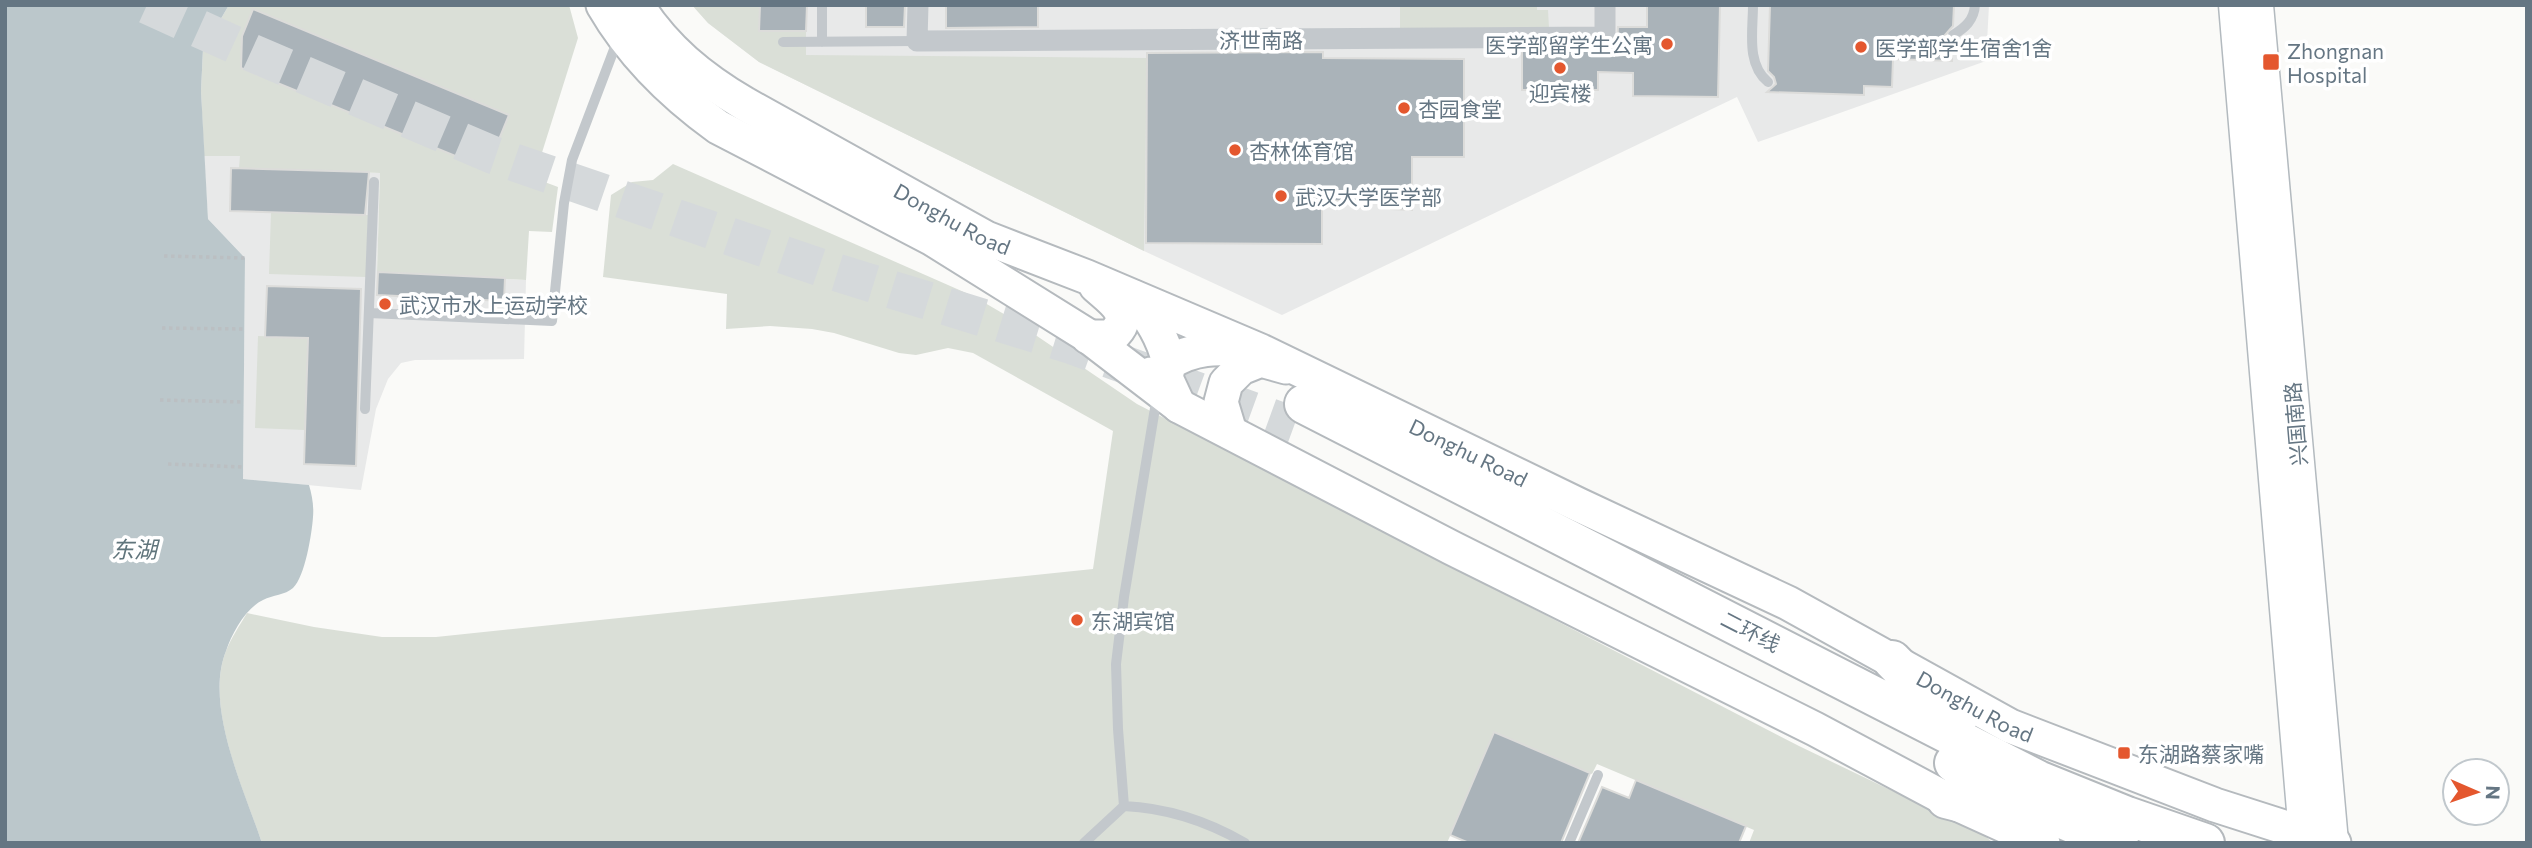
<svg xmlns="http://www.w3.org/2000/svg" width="2532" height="848" font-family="Commissioner,'Noto Sans SC',sans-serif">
	<rect width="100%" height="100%" fill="#fafaf8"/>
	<!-- built -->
	<path fill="#e8e9e9" d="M692,5H1989L1986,61L1758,142L1737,97L1282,315L1144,251L759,62L708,23Z
		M204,156H240V168L380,173L377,272L526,280L524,359L415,360L401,363L388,379L376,409L361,490L243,479L245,258L208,219Z"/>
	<!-- green -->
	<path fill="#dadfd7" d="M229,5H569L578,38L534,178L558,187L552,232L529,231L526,280L377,272L380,173L239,168L240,156H204L201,91L203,49Z
		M692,5H760L759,31H806V55L1147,58L1144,251L759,62L708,23Z
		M1400,5H1537V10H1548L1549,28L1400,30Z
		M673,164L973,296L1009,317L1137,404L1799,746L1984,835L1993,843H1749L1754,830L1597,764L1592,774L1495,732L1447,843H262C244,790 204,706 226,651C231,638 240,625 247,613L314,627L382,637H436L1093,569L1113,431L973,353L948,348L916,355L899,353L834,333L812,329L770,326L726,329L727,294L603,277L611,195L632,182L653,180Z
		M271,212L368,215L366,277L269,274Z
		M258,336L308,338L305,430L255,428Z"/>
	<!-- water -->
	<path fill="#bbc7cb" d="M5,5H229L203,49L201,91L208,219L245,258L243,479L309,485C312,495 314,506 313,517C312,533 305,577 293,588C285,595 273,595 263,600C246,608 232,633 226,651C204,706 244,789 262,843H5Z"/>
	<!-- building -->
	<path fill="#aab3b9" stroke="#dcdcda" stroke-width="2" d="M760,5H807L806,31H759Z
		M866,5H905L904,27H866Z
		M946,5H1038V27L946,28Z
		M1647,5H1720L1718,97L1633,96V73L1598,72V90H1522V51L1611,49L1617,43L1618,27H1647Z
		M1770,5H1954L1953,26L1945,35L1947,40L1952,43V61L1893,59L1892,87L1864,86V95L1767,92L1776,84L1774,77L1768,71Z
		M253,9L509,115L487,169L241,68L242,36Z
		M1323,52V58L1464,59V157H1412V210L1391,209V201H1322V244L1146,243L1147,53Z
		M231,168L369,172L365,215L230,211Z
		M378,272L505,278L504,301L377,295Z
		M267,286L361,289L356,466L304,464L308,338L265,337Z
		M1494,732L1590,773L1561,843H1469L1450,835Z
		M1636,780L1746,826L1739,843H1578L1602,787L1629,798Z"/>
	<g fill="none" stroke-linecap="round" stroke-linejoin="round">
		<!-- highway-tunnel -->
		<path stroke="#d5d9db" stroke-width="38" stroke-dasharray="38 19" stroke-linecap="butt" d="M147,5L257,55L493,155L822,268L1068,344L1294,426"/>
		<!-- secondary casing -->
		<g stroke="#b3babf" stroke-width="33">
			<path id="secondary" d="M2234,5L2304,834
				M2258,5L2333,842"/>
		</g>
		<!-- primary casing -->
		<g stroke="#b5babe" stroke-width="37">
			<g id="primary">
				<path d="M603,5C632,55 672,94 718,127L931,238L1085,334L1179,406L1452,548L1815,729L1946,799L2043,843"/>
				<path id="s1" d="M637,5C665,49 701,78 745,104L986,238L1087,277L1261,351L1579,505L1788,603L2010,726L2215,805L2334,843"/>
				<path d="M1133,297C1151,318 1163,337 1169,363L1157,374H1151"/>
				<path d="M1088,337H1111C1136,315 1114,302 1096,286"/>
				<path d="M1179,406L1166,378L1169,363C1196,346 1217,348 1248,350"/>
				<path d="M1230,432L1221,402L1226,383L1241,368L1261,360L1286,367"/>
			</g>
		</g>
		<!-- highway casing -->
		<g stroke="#b4b9bd" stroke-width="42">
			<path id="highway" d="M1304,404L2038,780L2127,816L2205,843
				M1892,660L1939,708L1957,721
				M1954,763L2017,800L2119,843
				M1946,799L2025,819"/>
		</g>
		<!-- path -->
		<path stroke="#bbbfc2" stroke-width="3.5" stroke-dasharray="3.5 3.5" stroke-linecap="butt" d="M164,256L245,258
			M162,328L244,329
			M160,400L243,402
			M168,464L243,467"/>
		<!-- lane -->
		<path stroke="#c3c8cc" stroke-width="10" d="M1753,5C1753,31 1746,64 1768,82
			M1953,35C1965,28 1974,20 1975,5
			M783,42L917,41
			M822,42V5
			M369,313L552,321L564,203L572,160L618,39
			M365,409L374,182
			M1124,806L1118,729L1116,664L1124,597L1157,396
			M1084,843L1124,806C1168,808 1207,821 1245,843
			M1569,843L1598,775"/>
		<!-- street -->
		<path stroke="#c3c8cc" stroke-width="21" d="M918,5L917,41L1605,37V5"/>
		<!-- secondary -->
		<use href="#secondary" stroke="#fff" stroke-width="30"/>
		<!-- primary -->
		<use href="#primary" stroke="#fff" stroke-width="33"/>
		<!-- highway -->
		<use href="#highway" stroke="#fff" stroke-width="38"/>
	</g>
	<!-- markers -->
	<g fill="#e4572e" stroke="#fff" stroke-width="2.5">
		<circle cx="1667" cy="44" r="7"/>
		<circle cx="1861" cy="47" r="7"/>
		<rect x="2262" y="53" width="18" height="18" rx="3.5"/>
		<circle cx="1560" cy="68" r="7"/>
		<circle cx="1404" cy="108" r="7"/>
		<circle cx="1235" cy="150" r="7"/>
		<circle cx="1281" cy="196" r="7"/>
		<circle cx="385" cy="304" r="7"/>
		<circle cx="1077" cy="620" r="7"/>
		<rect x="2117" y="746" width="14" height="14" rx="3.5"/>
	</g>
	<g text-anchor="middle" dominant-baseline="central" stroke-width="7" stroke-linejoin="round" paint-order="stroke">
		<!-- street labels -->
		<g font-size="21" fill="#657683" stroke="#fff">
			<text x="1261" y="39">济世南路</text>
			<text stroke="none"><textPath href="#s1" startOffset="385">Donghu Road</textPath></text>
			<text transform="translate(2295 424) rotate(-95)">兴国南路</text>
			<text stroke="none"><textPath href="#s1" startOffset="952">Donghu Road</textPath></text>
			<text transform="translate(1751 631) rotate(27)">二环线</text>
			<text stroke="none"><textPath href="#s1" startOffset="1519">Donghu Road</textPath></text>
		</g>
		<!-- poi labels -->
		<g font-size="21" fill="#657683" stroke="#fff" text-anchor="start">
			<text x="1653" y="44" text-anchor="end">医学部留学生公寓</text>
			<text x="1875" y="47">医学部学生宿舍1舍</text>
			<text x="2287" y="50">Zhongnan<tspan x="2287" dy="24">Hospital</tspan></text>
			<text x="1560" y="92" text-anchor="middle">迎宾楼</text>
			<text x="1418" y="108">杏园食堂</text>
			<text x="1249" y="150">杏林体育馆</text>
			<text x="1295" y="196">武汉大学医学部</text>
			<text x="399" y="304">武汉市水上运动学校</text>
			<text x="1091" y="620">东湖宾馆</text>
			<text x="2138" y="753">东湖路蔡家嘴</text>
		</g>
		<!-- water labels -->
		<g font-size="23" font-style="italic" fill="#60757c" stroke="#fff">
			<text x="134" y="549">东湖</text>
		</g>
	</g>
	<!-- border -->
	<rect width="2532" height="848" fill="none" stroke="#657683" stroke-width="14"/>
	<!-- north arrow -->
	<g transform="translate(2476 792) rotate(92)"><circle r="33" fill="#ffffff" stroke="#c1c8cd" stroke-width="2"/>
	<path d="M0-5L12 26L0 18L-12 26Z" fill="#e4572e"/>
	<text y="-10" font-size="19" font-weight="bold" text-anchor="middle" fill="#657683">N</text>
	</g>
</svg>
